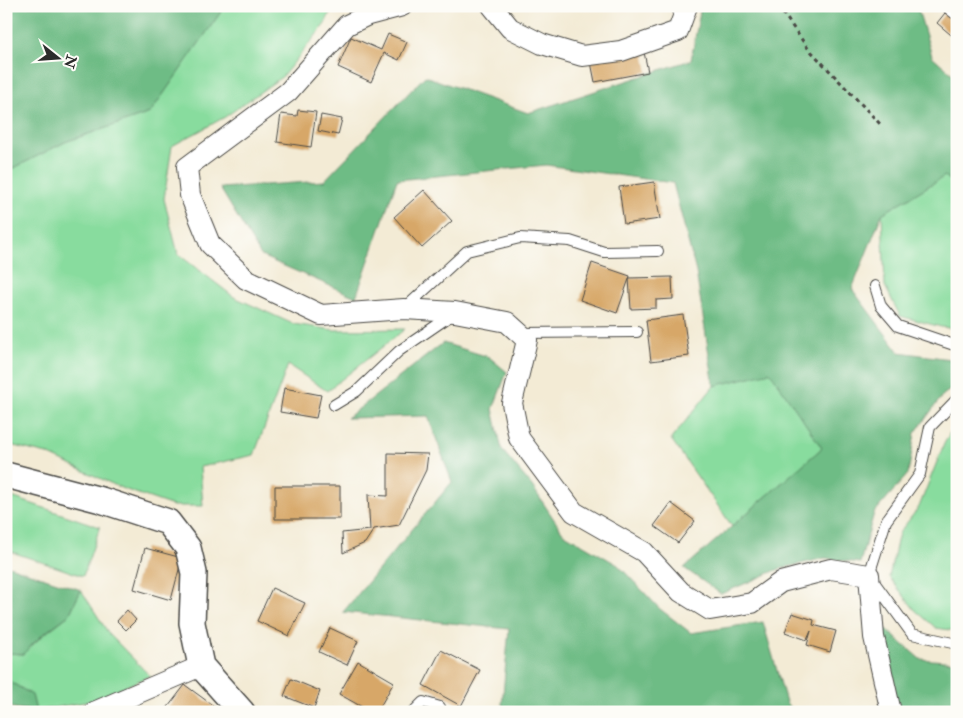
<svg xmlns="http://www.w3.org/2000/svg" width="963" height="718" font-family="'IM FELL Double Pica',serif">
	<rect width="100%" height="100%" fill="#fdfcf7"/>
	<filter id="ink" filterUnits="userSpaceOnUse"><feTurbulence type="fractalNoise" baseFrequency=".02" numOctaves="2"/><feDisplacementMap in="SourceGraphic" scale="10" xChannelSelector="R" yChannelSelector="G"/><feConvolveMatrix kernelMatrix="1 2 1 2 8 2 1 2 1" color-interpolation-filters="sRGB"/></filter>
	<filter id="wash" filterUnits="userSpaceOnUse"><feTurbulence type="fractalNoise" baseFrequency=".0096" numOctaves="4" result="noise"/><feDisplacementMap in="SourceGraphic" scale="20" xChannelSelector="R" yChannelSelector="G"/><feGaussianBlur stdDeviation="1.12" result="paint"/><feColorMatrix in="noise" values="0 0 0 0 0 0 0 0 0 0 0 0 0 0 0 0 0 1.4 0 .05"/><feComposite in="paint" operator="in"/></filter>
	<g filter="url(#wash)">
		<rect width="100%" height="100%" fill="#f3ebd5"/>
		<!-- green -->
		<path fill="#88dc9e" stroke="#5a8464" d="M225,6H333L325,24L283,76L225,117L172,146L164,199L178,254L234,297L293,324L334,330L405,329L327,391L288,365L254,455L200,467L203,506H173L121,488L47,454L6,444V172L65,142L150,113Z
			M945,176L957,186V329L941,327L900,316L885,286L882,214Z
			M770,371L822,448L732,526L671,439L714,386Z
			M957,419V631L936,628L915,610L889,577L899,533L919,507L944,444Z
			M6,495L100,527L83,576L6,550Z
			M81,590L109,634L150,676L91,701L36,711L32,695L6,679V653L23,654L42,636L69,615Z"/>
		<!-- forest -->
		<path fill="#6ebc85" stroke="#4c7458" d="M6,6H225L150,113L65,142L6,172Z
			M701,6H917L932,56L957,78V186L945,176L882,214L852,289L899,352L950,359L957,364V385L943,395L915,433L908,474L874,513L860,563L825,558L779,569L721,594L684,568L822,448L770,372L714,386L696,272L673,183L546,165L397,180L356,297L261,256L220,188L324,181L425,76L528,113L691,60Z
			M443,343L489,357L507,372L493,409L502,450L532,486L563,533L618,565L660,609L691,633L763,622L786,702L792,712H510L502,705L509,629L343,612L452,482L428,416L347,418Z
			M6,565L81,590L69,615L42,635L23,654L6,653Z
			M880,624L920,659L957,662V712H894Z
			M6,679L32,695L36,711L6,707Z"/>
		<g id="blocks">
			<!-- building -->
			<path fill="#d7a767" d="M949,8L957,14V40L937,23Z
				M388,34L407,42L399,60L384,53L371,82L338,67L351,37L381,50Z
				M643,47L648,72L595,82L590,57Z
				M298,110L316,112L311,147L277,142L281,114L297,116Z
				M321,115L342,119L338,135L318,131Z
				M654,182L660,219L624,224L619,187Z
				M424,190L452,221L422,248L394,217Z
				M592,263L630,276L617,313L580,300Z
				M672,277L673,299L656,300V308L631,309L629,278Z
				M683,315L689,356L651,361L646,320Z
				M284,388L321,395L316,418L280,412Z
				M388,453L428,454L426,470L399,525L374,529L365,543L343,553L342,533L370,530L368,495L388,496Z
				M275,486H340V519H275Z
				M671,503L695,521L678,543L654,526Z
				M145,548L182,558L171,600L134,589Z
				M272,588L305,603L289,636L257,621Z
				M127,610L136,620L126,630L117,621Z
				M792,613L814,620L813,625L836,631L830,652L807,645L811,631L807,640L785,632Z
				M330,628L358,641L347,665L319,652Z
				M441,650L480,670L461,706L423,685Z
				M358,661L394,682L377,712H371L339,694Z
				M291,679L320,691L314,708L284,696Z
				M185,685L215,707L211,712L165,711Z"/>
		</g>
	</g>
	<g filter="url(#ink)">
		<use href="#blocks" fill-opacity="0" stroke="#494844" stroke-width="1"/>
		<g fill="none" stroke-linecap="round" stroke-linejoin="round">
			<!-- service casing -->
			<g stroke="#494844" stroke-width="12">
				<path id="service" d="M875,286L881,306L898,326L957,346
					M404,309L467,251L520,238L570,241L604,252L658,251
					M520,333L637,332
					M957,399L930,427L920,474L886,521L869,575L912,634L957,644
					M334,405L357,391L399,351L453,314
					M413,712L423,702L440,707"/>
			</g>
			<!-- minor casing -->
			<g stroke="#494844" stroke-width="22">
				<path id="minor" d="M402,6L368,15L347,25L288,92L187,167L190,195L210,244L246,279L321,315L404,309L455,312L507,322L527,340L512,403L519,438L574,512L644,552L681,592L710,610L752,603L781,582L831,569L869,575L874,637L891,712
					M492,6L510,28L542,44L582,56L621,51L678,31L687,6
					M953,6L957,9
					M94,712L201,666"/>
			</g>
			<!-- tertiary casing -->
			<g stroke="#494844" stroke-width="28">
				<path id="tertiary" d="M6,475L101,500L168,522L188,548L194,573L192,623L201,666L242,712"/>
			</g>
			<!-- path -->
			<path stroke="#494844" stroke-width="3" stroke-dasharray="4 4" stroke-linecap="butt" d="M778,6L807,47L881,125"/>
			<!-- service -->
			<use href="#service" stroke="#fff" stroke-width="10"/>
			<!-- minor -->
			<use href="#minor" stroke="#fff" stroke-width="20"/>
			<!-- tertiary -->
			<use href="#tertiary" stroke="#fff" stroke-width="25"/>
		</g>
	</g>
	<!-- margin -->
	<rect width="963" height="718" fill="none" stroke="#fdfcf7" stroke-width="25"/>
	<!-- north arrow -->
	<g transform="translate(58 58) rotate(107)" stroke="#fdfcf7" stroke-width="4" paint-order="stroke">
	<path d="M0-4L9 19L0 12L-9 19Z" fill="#2b2b2b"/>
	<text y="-8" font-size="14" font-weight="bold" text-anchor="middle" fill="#2b2b2b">N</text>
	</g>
</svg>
